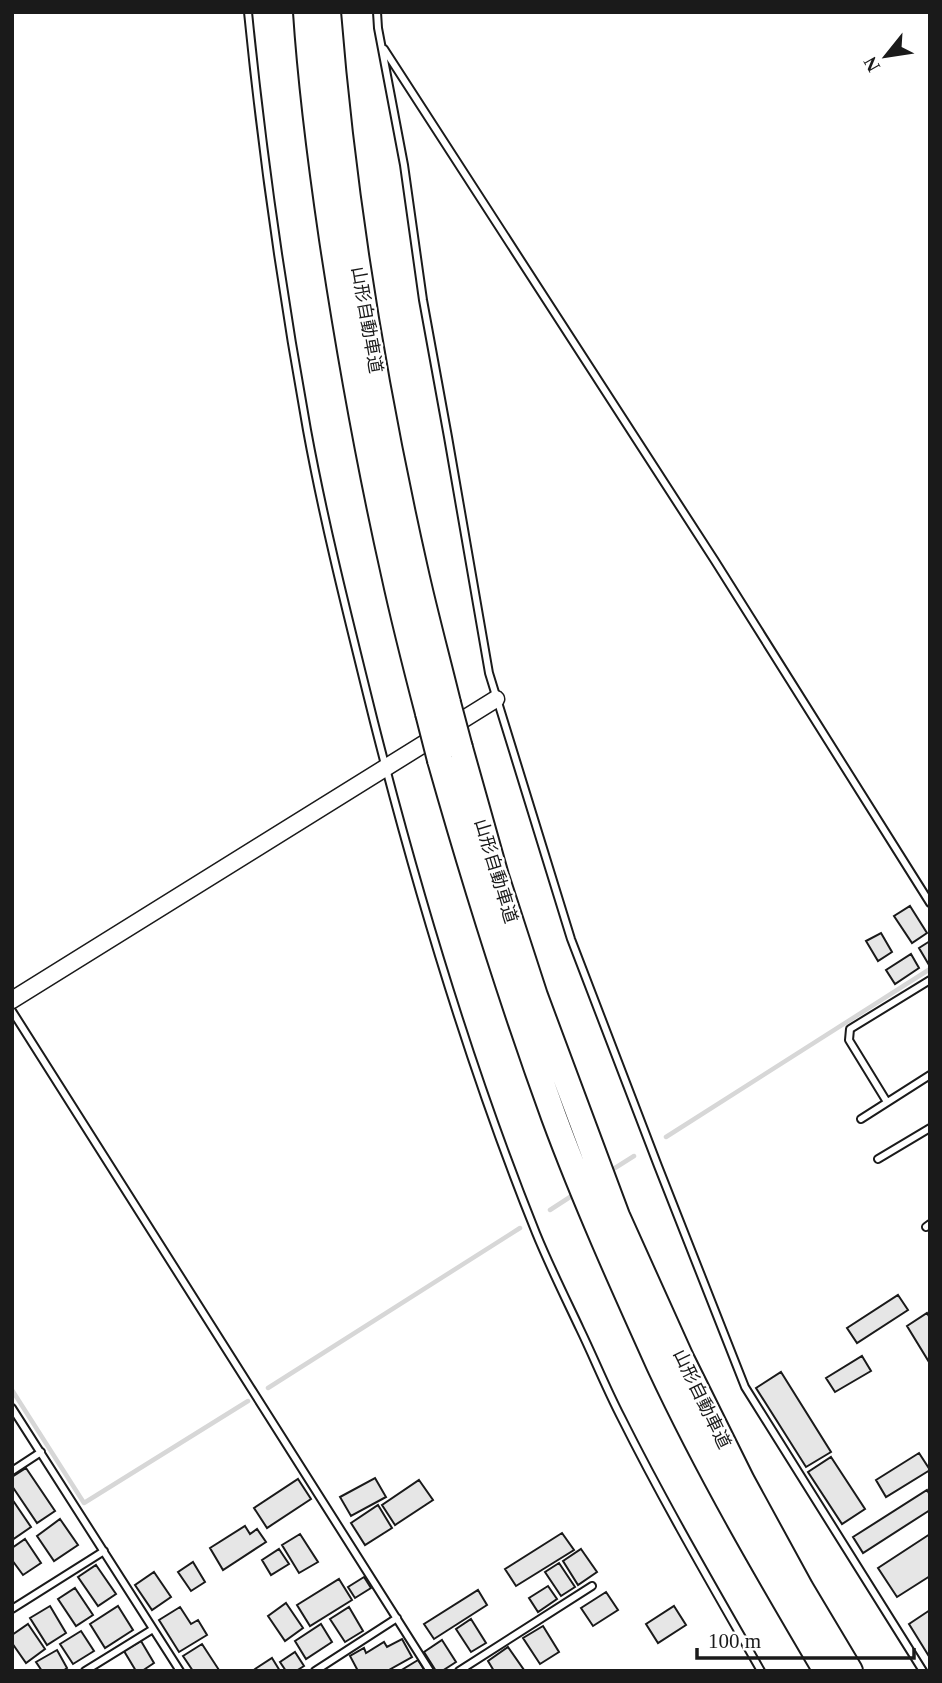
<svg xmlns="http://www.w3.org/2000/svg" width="942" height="1683" font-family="'Times New Roman','Noto Sans JP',serif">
	<rect width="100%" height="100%" fill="#fff"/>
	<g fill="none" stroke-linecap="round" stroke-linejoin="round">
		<!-- stream -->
		<path stroke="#d7d7d7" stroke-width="4.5" d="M666,1137L930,969
			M615,1168L634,1156
			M550,1210L570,1197
			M268,1388L520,1228
			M12,1390L84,1503L248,1401"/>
	</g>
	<!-- building -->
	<path fill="#e6e6e6" stroke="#1a1a1a" stroke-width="2" d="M910,906L927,933L912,943L894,916Z
		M881,933L892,952L878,961L866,941Z
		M930,941V965H929L919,948Z
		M911,954L919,968L895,984L886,970Z
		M898,1295L908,1310L857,1343L847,1328Z
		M927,1313L930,1318L929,1362L907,1326Z
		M862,1356L871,1371L835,1392L826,1378Z
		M781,1372L831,1452L806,1467L756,1388Z
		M919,1453L930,1470L886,1497L876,1480Z
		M831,1457L865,1509L842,1524L808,1472Z
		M26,1468L55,1511L37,1523L12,1486V1477Z
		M375,1478L386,1497L351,1516L340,1497Z
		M298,1479L311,1499L267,1528L254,1508Z
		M419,1480L433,1500L395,1525L382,1505Z
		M927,1490L930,1495V1510L863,1553L853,1537Z
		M12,1499L31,1527L12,1540Z
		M378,1505L392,1528L365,1545L351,1523Z
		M60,1519L78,1545L54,1561L37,1536Z
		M245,1526L250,1534L257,1529L266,1542L223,1570L210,1548Z
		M562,1533L574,1550L516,1586L505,1569Z
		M300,1534L318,1562L299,1573L282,1545Z
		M930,1534V1576L897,1597L878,1568Z
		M25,1539L41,1563L23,1575L12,1560V1548Z
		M279,1549L289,1564L271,1575L262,1560Z
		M581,1549L597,1572L578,1585L563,1561Z
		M193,1562L205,1582L191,1591L178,1572Z
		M559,1563L575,1587L561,1596L545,1572Z
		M96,1565L116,1594L98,1606L78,1577Z
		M154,1572L171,1597L152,1610L135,1585Z
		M364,1577L371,1588L355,1598L348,1587Z
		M339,1579L352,1600L310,1626L297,1605Z
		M548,1586L557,1599L538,1612L529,1598Z
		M75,1588L93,1615L76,1626L58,1599Z
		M478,1590L487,1605L434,1639L424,1624Z
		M606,1592L618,1610L593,1626L581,1608Z
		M286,1603L303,1628L285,1641L268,1616Z
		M50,1606L66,1633L47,1645L30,1618Z
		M118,1606L133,1630L105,1648L90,1624Z
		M674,1606L686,1625L658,1643L646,1624Z
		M180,1607L191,1624L198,1620L207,1635L179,1652L159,1620Z
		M349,1607L363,1631L345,1642L330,1619Z
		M930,1610V1658L909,1624Z
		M471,1619L486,1643L471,1652L456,1629Z
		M28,1624L45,1649L26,1663L12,1643V1635Z
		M321,1624L332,1642L306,1659L295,1641Z
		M543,1626L559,1652L540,1664L523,1638Z
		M81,1631L94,1651L73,1664L60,1644Z
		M402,1639L412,1657L387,1671H358L350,1656L364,1648L366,1653L384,1642L387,1647Z
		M442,1640L456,1662L442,1671H436L424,1652Z
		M141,1641L154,1663L142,1671H136L124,1651Z
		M202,1644L219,1670L218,1671H193L183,1656Z
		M508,1647L524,1670L523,1671H494L488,1661Z
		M57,1650L67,1668L63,1671H42L36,1662Z
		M295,1652L304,1666L296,1671H286L280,1662Z
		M272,1658L280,1671H256L255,1669Z
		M418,1660L425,1671H400Z"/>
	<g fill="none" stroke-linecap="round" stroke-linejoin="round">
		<!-- service casing -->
		<g stroke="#1a1a1a" stroke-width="10">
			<path id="service" d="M248,12C262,152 282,292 307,430C325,528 350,625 374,722C418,895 469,1067 536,1233C549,1265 565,1297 580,1329C594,1358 606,1388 621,1417C664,1503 713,1587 761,1671
				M377,12L378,28L404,165L423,300L448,437L489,673L571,939L658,1166L745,1387L923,1671
				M384,49L715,561L930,903
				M12,1011L430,1671
				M887,1102L849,1040L850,1029L930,980
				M861,1119L930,1075
				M878,1159L930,1128
				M926,1227L930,1224
				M12,1408L180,1671
				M12,1471L41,1452
				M12,1609L104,1551
				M85,1671L153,1629
				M315,1671L397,1618
				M459,1671L592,1586"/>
		</g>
		<!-- tertiary casing -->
		<g stroke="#1a1a1a" stroke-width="19">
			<path id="tertiary" d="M12,1000L496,699"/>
		</g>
		<!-- motorway casing -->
		<g stroke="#1a1a1a" stroke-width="28">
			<path id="motorway" d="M306,12C311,88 321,164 332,239C349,351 369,463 394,574C404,620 416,667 428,713
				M328,12C343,198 374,387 415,569C425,614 437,658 448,703
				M460,748L496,876L535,996L617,1216L681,1358L742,1481L801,1589L850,1671
				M440,760C474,880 511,999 554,1117C585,1201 622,1283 659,1365C708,1470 767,1571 826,1671"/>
		</g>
		<!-- service -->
		<use href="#service" stroke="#fff" stroke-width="6"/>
		<!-- tertiary -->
		<use href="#tertiary" stroke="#fff" stroke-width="16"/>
		<!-- motorway -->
		<use href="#motorway" stroke="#fff" stroke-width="24"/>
		<!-- motorway-bridge casing -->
		<g stroke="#1a1a1a" stroke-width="28" stroke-linecap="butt">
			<path id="motorway-bridge" d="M448,703L460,748
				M428,713L440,760"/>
		</g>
		<!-- motorway-bridge -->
		<use href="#motorway-bridge" stroke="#fff" stroke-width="24"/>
	</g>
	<g text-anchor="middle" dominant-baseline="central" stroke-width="5" stroke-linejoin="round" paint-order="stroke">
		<!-- street labels -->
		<g font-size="18" fill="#1a1a1a" stroke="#fff">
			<text transform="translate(367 320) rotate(80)">山形自動車道</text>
			<text transform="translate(496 871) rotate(73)">山形自動車道</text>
			<text transform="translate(702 1399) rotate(64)">山形自動車道</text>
		</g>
	</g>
	<!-- border -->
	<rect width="942" height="1683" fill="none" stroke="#1a1a1a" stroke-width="28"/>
	<!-- north arrow -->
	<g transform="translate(886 56) rotate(240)" stroke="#ffffff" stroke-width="5" paint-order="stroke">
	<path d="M0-5L12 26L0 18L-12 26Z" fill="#1a1a1a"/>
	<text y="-10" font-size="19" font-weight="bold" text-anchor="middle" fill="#1a1a1a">N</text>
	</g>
	<!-- scale -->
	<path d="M697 1648v10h217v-10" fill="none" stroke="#1a1a1a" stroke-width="3.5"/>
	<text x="708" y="1648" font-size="21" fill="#1a1a1a" stroke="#ffffff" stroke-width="5" paint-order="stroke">100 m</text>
</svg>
